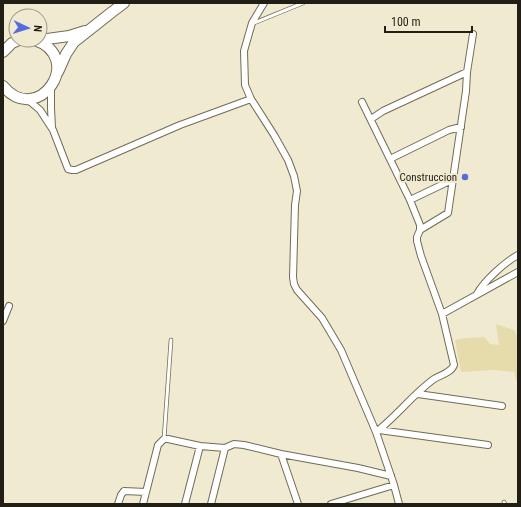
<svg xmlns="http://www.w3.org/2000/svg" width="521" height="507" font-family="'Roboto Condensed',sans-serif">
	<rect width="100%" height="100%" fill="#f0ead0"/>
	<!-- green -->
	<path fill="#e6dbaa" d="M496,324L514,330L518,337V385L514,372L494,370L461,372L455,340L466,338L484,337L490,344L499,345Z"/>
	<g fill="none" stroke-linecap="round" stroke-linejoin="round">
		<!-- service casing -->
		<g stroke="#716c55" stroke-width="4.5">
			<path id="service" d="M254,23L303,3
				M164,439L171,340
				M504,502L505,504"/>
		</g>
		<!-- minor casing -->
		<g stroke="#716c55" stroke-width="8">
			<path id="minor" d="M264,3L252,23L244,51L245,85L251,99L274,135L288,160L294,176L297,191L295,205L293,277L294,284L297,290L322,318L341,350L376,432L394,485L399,504
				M51,86V108L52,128
				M27,99L40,110L53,130L68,169L72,170H76L180,125L251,99
				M362,102L410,200L420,225V230L417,237V241L421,256L442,314L454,365C451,373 440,375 434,379C413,394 397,416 376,432
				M371,119L383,111L467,72L473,34
				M390,159L449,130L461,127
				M410,200L454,179
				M420,230L448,213L466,91L467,72
				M477,294C484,281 505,262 518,255
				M442,314L518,272
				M3,321L9,306
				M418,394L502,406
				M379,430L488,445
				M281,454L298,504
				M118,504L121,495L124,491L146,492
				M143,504L158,445L164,439H168L200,446L225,448L234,444L244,445L281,454L358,468L391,476
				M185,504L200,446
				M211,504L225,448
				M331,504L394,485"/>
		</g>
		<!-- trunk casing -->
		<g stroke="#716c55" stroke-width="12">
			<path id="trunk" d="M40,40L69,36L85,31
				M3,52L12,43L19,40
				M58,72L66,54L74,42L112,12L124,3
				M3,86C38,128 86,58 35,40"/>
		</g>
		<!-- service -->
		<use href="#service" stroke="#fff" stroke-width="3"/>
		<!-- minor -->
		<use href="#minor" stroke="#fff" stroke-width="6"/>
		<!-- trunk -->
		<use href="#trunk" stroke="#fff" stroke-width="10"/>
	</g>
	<!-- markers -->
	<circle fill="#546be1" stroke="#f0ead0" stroke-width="1.5" cx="465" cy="177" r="4"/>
	<g text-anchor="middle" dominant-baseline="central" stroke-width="4" stroke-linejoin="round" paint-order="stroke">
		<!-- poi labels -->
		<g font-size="11" fill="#211f15" stroke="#f0ead0" text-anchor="end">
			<text x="457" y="177">Construccion</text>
		</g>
	</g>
	<!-- border -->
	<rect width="521" height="507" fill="none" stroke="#211f15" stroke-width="8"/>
	<!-- north arrow -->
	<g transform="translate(28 28) rotate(94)"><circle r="19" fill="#f0ead0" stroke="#9d9985"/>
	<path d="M0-3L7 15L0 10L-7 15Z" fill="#546be1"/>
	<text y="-6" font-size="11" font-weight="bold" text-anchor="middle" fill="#211f15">N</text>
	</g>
	<!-- scale -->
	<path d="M385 26v6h87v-6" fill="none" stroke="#211f15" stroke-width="2"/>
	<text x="391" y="26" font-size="12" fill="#211f15" stroke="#f0ead0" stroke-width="3" paint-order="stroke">100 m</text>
</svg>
